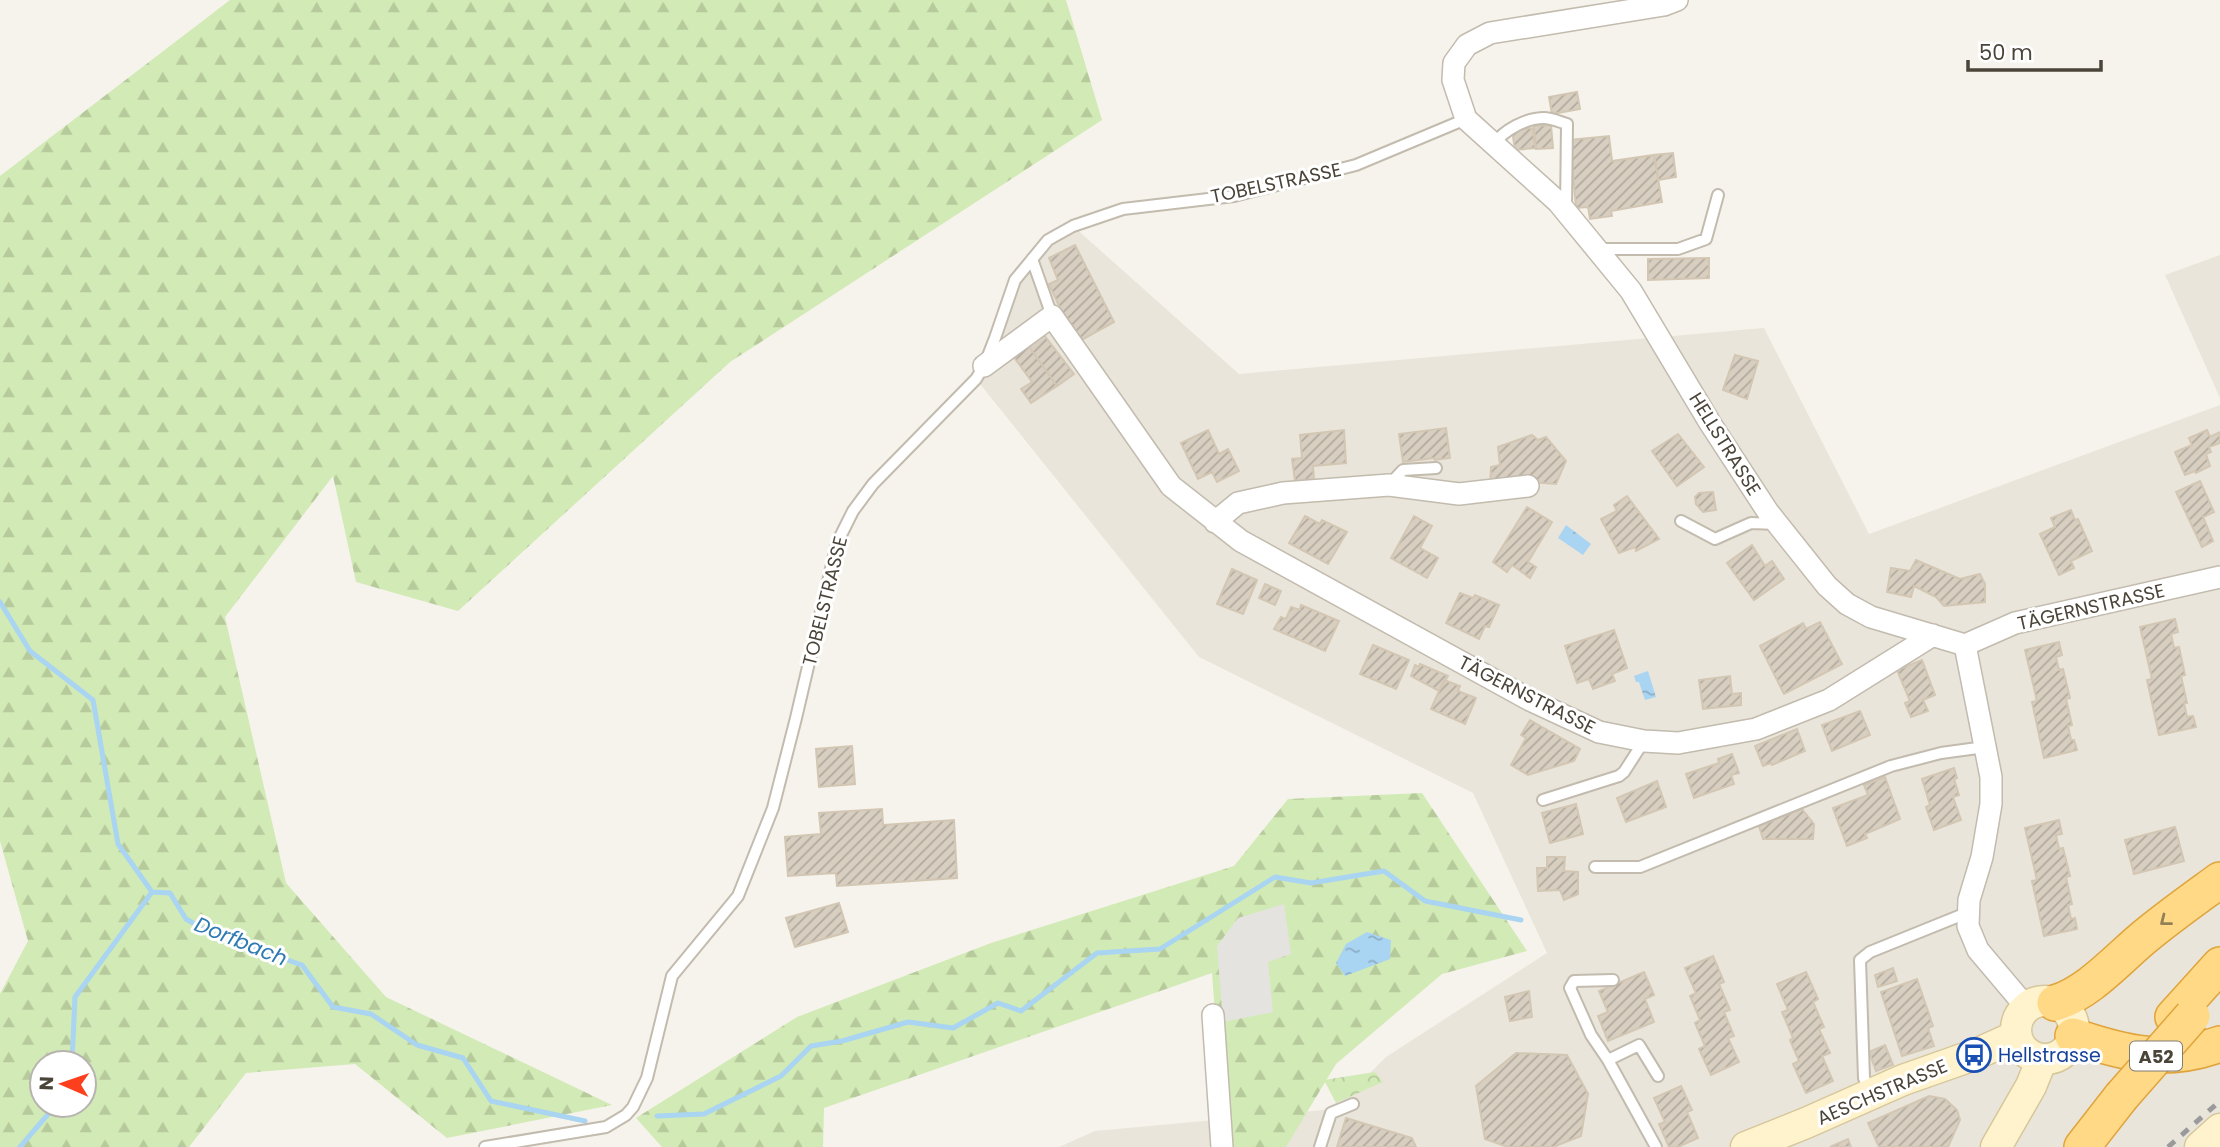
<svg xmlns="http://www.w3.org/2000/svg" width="2220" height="1147" font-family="Poppins,sans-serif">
	<defs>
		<pattern id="forest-firs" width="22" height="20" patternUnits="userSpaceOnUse" patternTransform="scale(1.75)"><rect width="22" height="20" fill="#d2eab5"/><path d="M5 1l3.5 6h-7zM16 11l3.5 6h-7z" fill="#b6ca9c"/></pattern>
		<pattern id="park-crowns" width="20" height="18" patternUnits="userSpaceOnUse" patternTransform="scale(1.75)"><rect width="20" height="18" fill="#d2eab5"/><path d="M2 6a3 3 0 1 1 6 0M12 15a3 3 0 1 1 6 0" fill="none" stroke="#b6ca9c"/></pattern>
		<pattern id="water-ripples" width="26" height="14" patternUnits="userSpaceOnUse" patternTransform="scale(1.75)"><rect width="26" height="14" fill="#a9d4f2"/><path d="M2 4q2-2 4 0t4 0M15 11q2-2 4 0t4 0" fill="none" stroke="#8caec5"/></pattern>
		<pattern id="building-hatch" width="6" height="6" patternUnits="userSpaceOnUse" patternTransform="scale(1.75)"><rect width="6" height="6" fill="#d8cfc1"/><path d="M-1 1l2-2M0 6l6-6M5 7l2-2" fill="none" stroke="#b1aa9e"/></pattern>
	</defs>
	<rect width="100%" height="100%" fill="#f6f3ec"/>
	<!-- residential -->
	<path fill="#eae5da" d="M1073,226L1239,374L1764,328L1869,534L2220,405V1147H1059L1095,1131L1334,1109L1386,1057L1547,953L1473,793L1199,657L976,379L1015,280L1032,259Z
		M2220,255V398L2165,275Z"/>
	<!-- forest -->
	<path fill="url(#forest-firs)" fill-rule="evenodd" d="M230,0H1066L1102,120L730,362L458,611L356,582L333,476L225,617L286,883L386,997L612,1105L447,1138L355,1064L246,1073L189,1147H0V994L28,941L0,841V176ZM84,1063V1105H42V1063Z
		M1422,793L1527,951L1442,974L1336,1064L1286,1147H1225L1212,973L824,1108L823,1147H662L636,1118L797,1017L991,943L1234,866L1288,799Z"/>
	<!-- park -->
	<path fill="url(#park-crowns)" d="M1375,1072L1383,1082L1336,1103L1324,1080Z"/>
	<!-- parking -->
	<path fill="#e5e3e0" d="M1284,904L1291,954L1268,962L1273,1012L1223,1022L1217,946L1238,918Z"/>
	<!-- water -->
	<path fill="url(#water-ripples)" d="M1566,525L1591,544L1583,555L1558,538Z
		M1648,671L1656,697L1645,700L1639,682H1636L1634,676Z
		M1367,932L1391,940L1390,959L1345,976L1336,963L1346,944Z"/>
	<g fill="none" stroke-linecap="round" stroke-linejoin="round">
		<!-- stream -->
		<path stroke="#a9d4f2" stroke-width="5" d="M0,602L30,651L93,700L118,844L152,892L170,893L186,919L214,935L302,965L333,1007L371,1014L417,1045L463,1058L491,1101L585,1121
			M72,1063L75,997L152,892
			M657,1116L704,1114L781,1076L811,1046L842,1041L908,1022L953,1028L998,1003L1021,1011L1097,953L1160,949L1275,877L1311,883L1384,871L1425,901L1521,920
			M20,1147L56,1105"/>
	</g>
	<!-- building -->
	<path fill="url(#building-hatch)" stroke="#d3c7b4" stroke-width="2" d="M1577,92L1580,109L1552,114L1549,97Z
		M1551,125L1553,148L1536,149L1534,126Z
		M1533,128L1535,148L1515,150L1512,130Z
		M1609,136L1612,161L1654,155L1662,202L1611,211L1612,216L1590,219L1588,207L1576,208L1570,140Z
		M1673,153L1676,177L1658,180L1654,155Z
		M1075,245L1114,322L1076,343L1049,284L1058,280L1049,258Z
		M1709,258V278L1648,280V259Z
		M1044,335L1074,374L1057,386L1028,345Z
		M1028,345L1057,386L1031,403L1021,389L1032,382L1013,356Z
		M1735,355L1758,361L1747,399L1723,390Z
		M1446,428L1450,458L1435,460L1434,458L1403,462L1399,434Z
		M1208,430L1219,454L1228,449L1239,471L1217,482L1212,472L1198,479L1181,443Z
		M1344,430L1346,463L1313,466L1314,479L1295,481L1292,459L1302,458L1300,435Z
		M2207,430L2210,437L2220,432V443L2209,447L2211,452L2206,454L2210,466L2196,473L2195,471L2185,475L2175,452L2192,445L2189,438Z
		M1678,434L1704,467L1677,486L1652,451Z
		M1532,435L1538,440L1546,437L1566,461L1556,484L1517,481L1490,489L1491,467L1500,465L1498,447Z
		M2200,481L2214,512L2203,517L2213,541L2202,547L2176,492Z
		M1713,492L1716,510L1703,512L1696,504L1695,497L1699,493Z
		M1627,496L1659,539L1636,551L1635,547L1619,553L1601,519L1617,511L1614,505Z
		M1527,507L1552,522L1528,562L1536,567L1530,578L1512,565L1507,572L1493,562Z
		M2071,510L2075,520L2078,519L2092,551L2071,561L2074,568L2059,575L2040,534L2055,527L2051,518Z
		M1305,516L1320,524L1322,520L1347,532L1328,564L1289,543Z
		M1414,516L1432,526L1420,548L1438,558L1427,578L1391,558Z
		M1752,545L1765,566L1772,561L1784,579L1754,600L1727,563Z
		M1916,560L1960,579L1980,574L1985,584V602L1944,606L1936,597L1914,586L1911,597L1887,592L1891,568L1910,571Z
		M1232,569L1257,580L1243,614L1217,604Z
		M1265,584L1281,591L1275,605L1259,598Z
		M1460,593L1473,598L1475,595L1499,605L1489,627L1485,626L1479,639L1446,623Z
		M1301,605L1339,621L1325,651L1274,629L1281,617L1286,619L1291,607L1300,610Z
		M2175,619L2178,632L2171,634L2174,648L2179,647L2185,675L2181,676L2187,703H2184L2187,717L2193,716L2196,727L2159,735L2147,680L2152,679L2140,627Z
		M1820,622L1842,664L1784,694L1760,646L1803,623L1806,629Z
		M1614,630L1627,668L1612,674L1615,681L1593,689L1589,679L1577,683L1565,646Z
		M2059,642L2062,655L2056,657L2059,670L2063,669L2070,698L2066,699L2072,725L2068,726L2071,740H2074L2077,750L2044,758L2032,702L2037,701L2025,650Z
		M1373,645L1409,660L1396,689L1360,674Z
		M1922,660L1935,695L1923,700L1928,711L1911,717L1905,703L1910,701L1897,670Z
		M1420,664L1448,676L1439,691L1411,676L1415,665L1419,667Z
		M1730,676L1732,694L1741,693V705L1703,709L1699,680Z
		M1444,680L1460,686L1458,691L1476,698L1465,724L1431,709Z
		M1860,711L1870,735L1832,751L1822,725Z
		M1530,720L1580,749L1574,761L1528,775L1511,765L1526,738L1521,735Z
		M1797,729L1805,751L1772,765L1771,763L1763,766L1755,746Z
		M852,746L855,784L819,787L816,749Z
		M1732,754L1739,773L1731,775L1734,784L1694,798L1686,774L1719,763L1718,759Z
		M1954,768L1957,778L1954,779L1959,795L1953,797L1961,820L1934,830L1926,807L1930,805L1922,779Z
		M1885,777L1900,819L1865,834L1867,838L1847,846L1833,808L1868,795L1864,785Z
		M1657,781L1666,807L1626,822L1617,798Z
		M1576,804L1583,834L1550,843L1542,813Z
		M882,809L883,825L954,820L957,878L837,886L836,873L788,876L785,837L821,834L819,813Z
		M1802,809L1814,824L1813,839H1763L1759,826Z
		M2059,820L2062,834L2056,835L2059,849L2063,848L2070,876L2066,877L2072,904L2068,905L2071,919L2075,918L2077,929L2044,936L2032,881L2037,880L2025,828Z
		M2175,827L2184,861L2134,874L2125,840Z
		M1547,857H1565L1564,871L1578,872V894L1564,900L1560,890L1538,891L1537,868H1547Z
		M839,903L848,932L795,947L786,918Z
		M1713,956L1724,982L1719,984L1730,1010L1724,1012L1734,1036L1728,1038L1739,1062L1711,1075L1699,1049L1705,1046L1695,1023L1700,1020L1690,996L1696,993L1685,968Z
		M1893,968L1897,981L1878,987L1875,975Z
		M1644,972L1654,995L1645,999L1654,1022L1608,1041L1598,1016L1608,1012L1599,991Z
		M1806,972L1818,999L1813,1002L1824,1027L1819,1029L1830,1053L1822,1056L1833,1081L1806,1093L1793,1064L1799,1061L1790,1040L1793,1038L1782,1012L1788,1010L1777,984Z
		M1917,979L1933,1026L1928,1028L1934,1046L1902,1056L1881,992Z
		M1529,991L1532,1017L1510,1021L1505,997Z
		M1885,1045L1893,1065L1876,1071L1869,1052Z
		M1516,1053L1567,1055L1588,1094L1581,1136L1553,1147H1508L1485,1139L1476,1086Z
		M1681,1086L1692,1110L1687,1112L1698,1138L1678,1147H1669L1659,1124L1665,1122L1654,1098Z
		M1929,1096L1945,1099L1957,1110L1960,1120L1948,1147H1879L1868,1123Z
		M1346,1118L1412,1138L1416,1147H1337Z
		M1848,1139L1851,1147H1830Z"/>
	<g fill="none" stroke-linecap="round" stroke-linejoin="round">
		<!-- service casing -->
		<g stroke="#c2bbae" stroke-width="14">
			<path id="service" d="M1494,144C1504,130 1526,118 1544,118C1551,118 1560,122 1567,124L1566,210
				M1596,249H1678L1706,239L1718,195
				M1032,259L1052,316
				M1389,485L1403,470L1436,468
				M1681,521L1715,539L1751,523L1777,524
				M1543,800L1619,776L1624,772L1644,741
				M1595,867H1640L1891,766L1941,753L1985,747
				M1613,980L1574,981L1570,988L1591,1035L1608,1060L1656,1147
				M1608,1060L1639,1045L1658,1076
				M1871,1093L1864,1078L1860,960L1870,952L1969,912
				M485,1147L606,1127L626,1115L633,1107L647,1078L672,976L738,896L773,808L796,718L837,543L853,511L873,484L976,379L984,366L995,338L1015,280L1048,240L1073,226L1123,209L1234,196L1356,165L1466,119
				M1320,1147L1331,1113L1353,1104"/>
		</g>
		<!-- minor casing -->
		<g stroke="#c2bbae" stroke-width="24">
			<path id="minor" d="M1677,0L1664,5L1490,33L1467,45L1454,63L1453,80L1466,119L1558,202L1631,291L1710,423L1768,512L1827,586L1847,604L1871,617L1965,645
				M984,366L1052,316L1171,486L1241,541L1530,700L1599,732L1644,741L1678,743L1756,729L1829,700L1933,635
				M1215,522L1238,503L1283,493L1389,485L1459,494L1528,486
				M1965,645L1991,777V804L1982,857L1969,900L1968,926L1978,950L2027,1008
				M1965,645L2015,623L2220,577
				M1213,1015L1222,1147"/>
		</g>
		<!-- secondary casing -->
		<g stroke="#d6c79b" stroke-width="33">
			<path id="secondary" d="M2016 1030a29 29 0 1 1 58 0a29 29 0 1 1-58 0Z
				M1746,1147L1806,1123L1903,1080L1974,1055L2016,1036
				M1996,1147L2031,1086L2042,1059
				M2200,1147L2220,1129"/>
		</g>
		<!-- trunk casing -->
		<g stroke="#e0a43c" stroke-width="38">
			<path id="trunk" d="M2055,1003C2088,993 2116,961 2142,939C2167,918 2194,899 2220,880
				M2173,1017L2220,965
				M2073,1036C2126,1054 2166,1064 2220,1044
				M2082,1147L2121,1097"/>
		</g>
		<!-- service -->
		<use href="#service" stroke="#fff" stroke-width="10"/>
		<!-- minor -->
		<use href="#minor" stroke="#fff" stroke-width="21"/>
		<!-- secondary -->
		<use href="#secondary" stroke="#fff3cd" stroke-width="30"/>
		<!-- trunk -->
		<use href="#trunk" stroke="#ffd985" stroke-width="35"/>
		<!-- rail -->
		<path stroke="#9a9a9a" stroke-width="5" stroke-dasharray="9 9" stroke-linecap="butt" d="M2168,1147L2220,1101"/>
		<!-- trunk-bridge casing -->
		<g stroke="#e0a43c" stroke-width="38" stroke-linecap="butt">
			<path id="trunk-bridge" d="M2121,1097L2192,1016"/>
		</g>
		<!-- trunk-bridge -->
		<use href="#trunk-bridge" stroke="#ffd985" stroke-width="35"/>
	</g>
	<!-- one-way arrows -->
	<defs><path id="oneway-chevron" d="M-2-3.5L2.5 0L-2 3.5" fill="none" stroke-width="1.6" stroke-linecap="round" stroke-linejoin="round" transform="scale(1.75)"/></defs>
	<use stroke="#938057" href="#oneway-chevron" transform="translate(2165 921) rotate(142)"/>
	<!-- icons -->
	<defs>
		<g id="bus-ring" transform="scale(1.75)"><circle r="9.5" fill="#fff" stroke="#1a4fb4" stroke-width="1.5"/><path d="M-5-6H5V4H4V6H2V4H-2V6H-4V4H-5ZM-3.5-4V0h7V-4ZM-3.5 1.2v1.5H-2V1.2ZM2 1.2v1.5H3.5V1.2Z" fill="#1a4fb4"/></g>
	</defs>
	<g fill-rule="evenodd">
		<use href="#bus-ring" x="1974" y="1055"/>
	</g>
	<g text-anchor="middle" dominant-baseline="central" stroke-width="6" stroke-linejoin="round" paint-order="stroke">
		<!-- shield labels -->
		<rect fill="#fff" stroke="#817c74" stroke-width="2" x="2130" y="1041.5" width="52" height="29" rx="5"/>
		<g font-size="18" font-weight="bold" fill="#4b4439">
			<text x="2156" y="1056">A52</text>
		</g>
		<!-- street labels -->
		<g font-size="19" fill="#4b4439" stroke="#fff">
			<text transform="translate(1276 183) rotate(-12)">TOBELSTRASSE</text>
			<text transform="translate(1725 444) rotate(58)">HELLSTRASSE</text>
			<text transform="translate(825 601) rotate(-76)">TOBELSTRASSE</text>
			<text transform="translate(2091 607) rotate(-13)">TÄGERNSTRASSE</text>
			<text transform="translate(1527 695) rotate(27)">TÄGERNSTRASSE</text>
			<text transform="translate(1882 1092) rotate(-23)">AESCHSTRASSE</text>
		</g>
		<!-- transit labels -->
		<g font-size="19" fill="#164399" stroke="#fff" text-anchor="start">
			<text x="1998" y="1055">Hellstrasse</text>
		</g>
		<!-- water labels -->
		<g font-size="21" font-style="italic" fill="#2e7ab2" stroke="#fff">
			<text transform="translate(241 941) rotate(22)">Dorfbach</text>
		</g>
	</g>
	<!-- north arrow -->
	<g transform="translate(63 1084) rotate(272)"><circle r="33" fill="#ffffff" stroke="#b7b4b0" stroke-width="2"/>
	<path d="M0-5L12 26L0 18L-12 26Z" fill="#fc3f1d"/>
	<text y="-10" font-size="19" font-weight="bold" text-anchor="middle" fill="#4b4439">N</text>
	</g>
	<!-- scale -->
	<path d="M1968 60v10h133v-10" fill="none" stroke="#4b4439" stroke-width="3.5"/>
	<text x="1979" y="60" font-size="21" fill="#4b4439" stroke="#ffffff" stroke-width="5" paint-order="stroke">50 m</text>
</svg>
